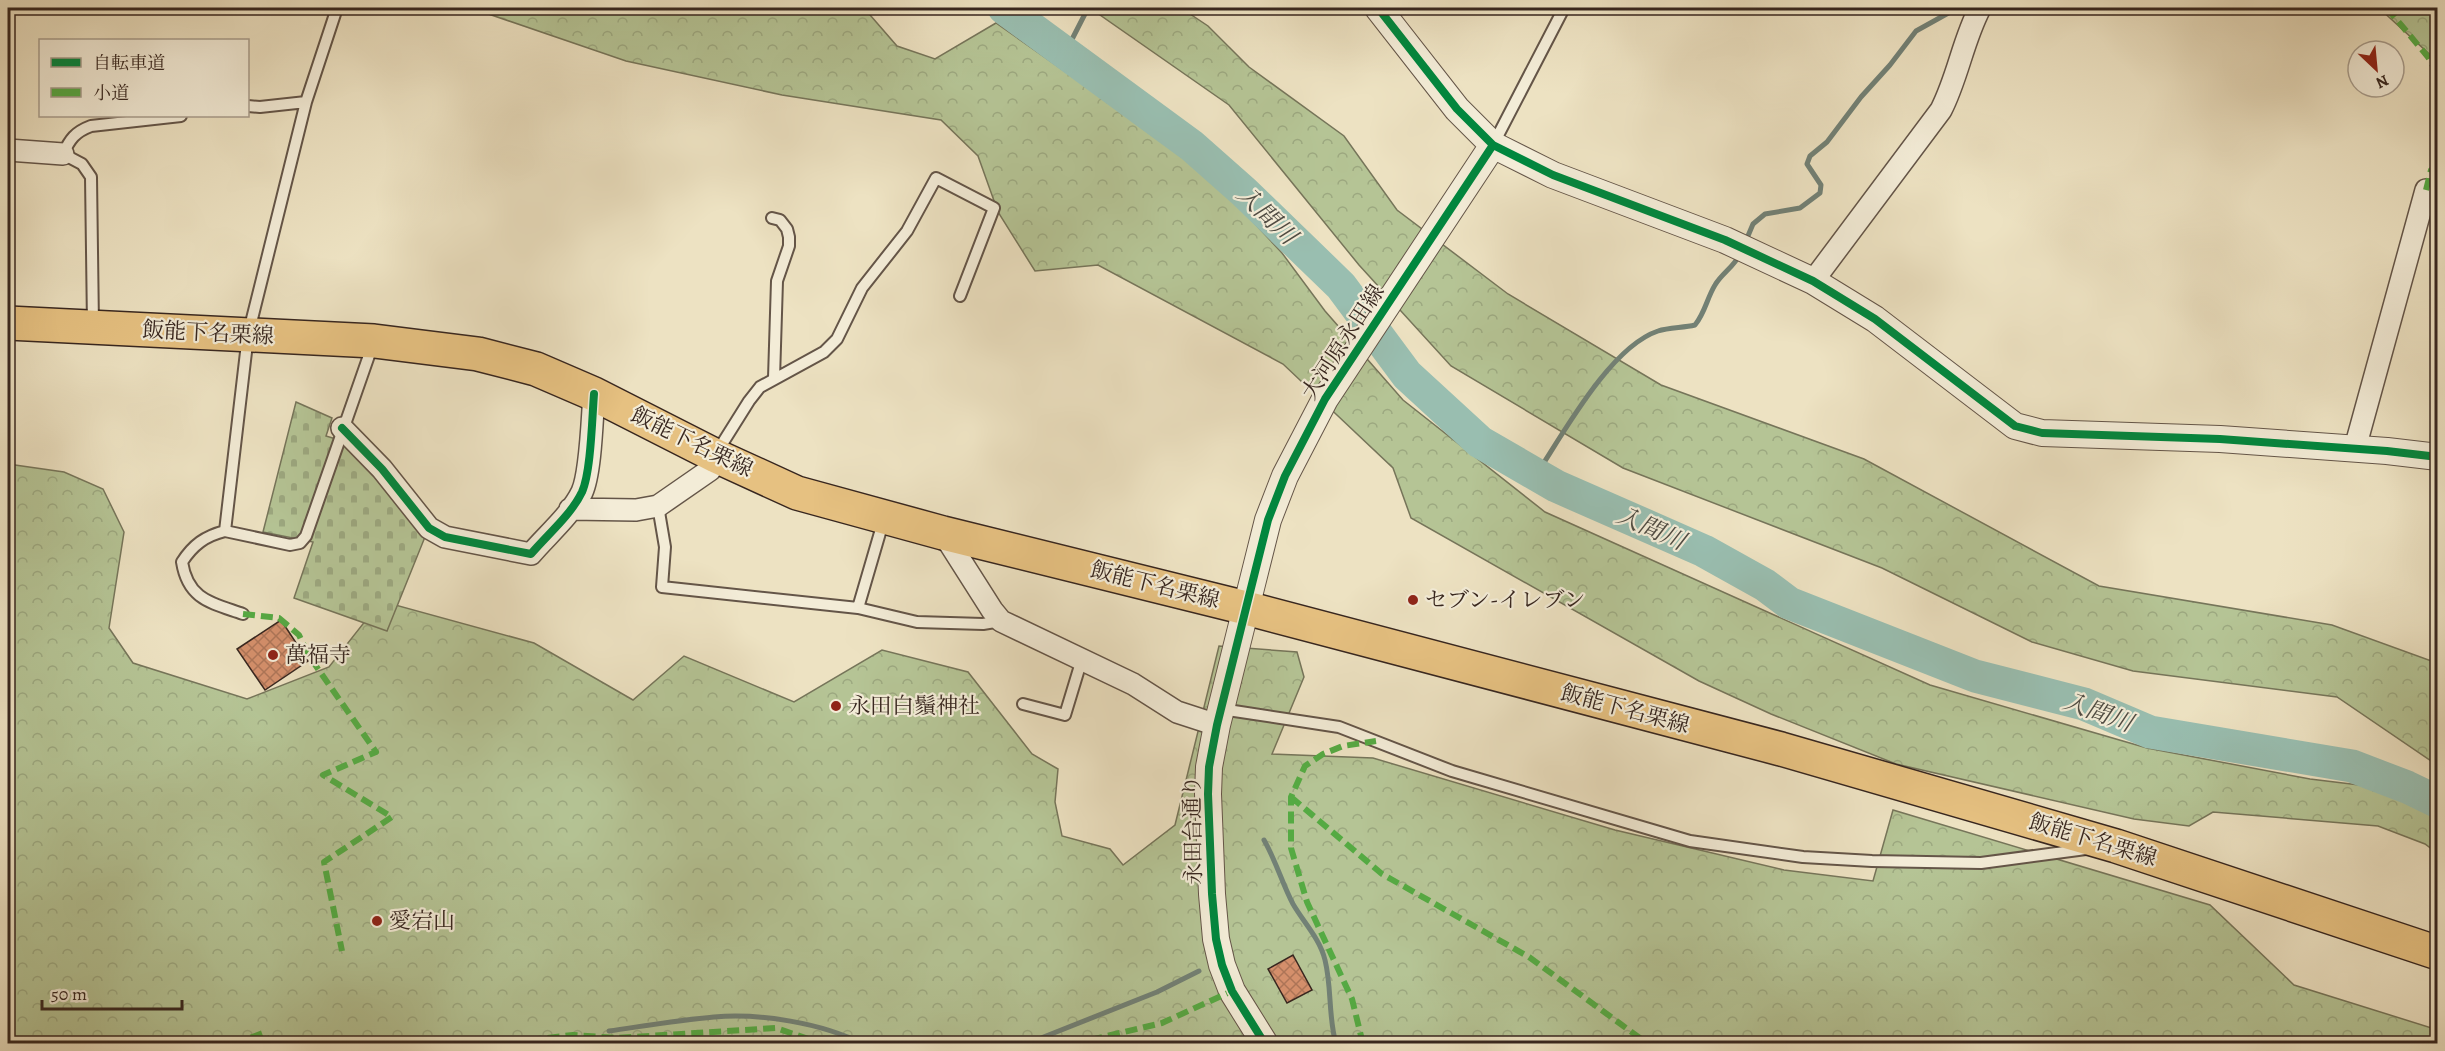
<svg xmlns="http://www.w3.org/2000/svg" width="2445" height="1051" font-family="Alegreya,'Noto Serif JP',serif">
	<defs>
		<pattern id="forest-crowns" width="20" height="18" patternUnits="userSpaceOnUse" patternTransform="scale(1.5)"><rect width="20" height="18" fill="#b5c495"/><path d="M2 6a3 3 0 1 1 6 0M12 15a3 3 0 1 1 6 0" fill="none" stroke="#9ca880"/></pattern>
		<pattern id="cemetery-stones" width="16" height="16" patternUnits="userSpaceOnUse" patternTransform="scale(1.5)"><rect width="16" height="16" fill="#b5c495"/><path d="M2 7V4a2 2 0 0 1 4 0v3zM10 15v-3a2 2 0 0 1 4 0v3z" fill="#9ca880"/></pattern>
		<pattern id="building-cross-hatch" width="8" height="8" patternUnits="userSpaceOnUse" patternTransform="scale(1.5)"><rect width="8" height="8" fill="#d48f6b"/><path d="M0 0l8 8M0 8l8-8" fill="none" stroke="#ad7557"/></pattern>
	</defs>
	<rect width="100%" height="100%" fill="#ede2c2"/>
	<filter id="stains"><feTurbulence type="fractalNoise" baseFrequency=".00333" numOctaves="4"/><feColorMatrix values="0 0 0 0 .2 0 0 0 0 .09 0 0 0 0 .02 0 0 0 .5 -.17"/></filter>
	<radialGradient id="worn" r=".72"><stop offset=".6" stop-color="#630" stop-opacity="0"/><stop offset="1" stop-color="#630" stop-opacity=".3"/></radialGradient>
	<!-- forest -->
	<path fill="url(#forest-crowns)" stroke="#76755a" stroke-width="1.5" d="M471,8H864L897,46L935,59L996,23L1204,169L1282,253L1325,311L1403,400L1545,512L1930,685L2147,748L2310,779L2384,788L2437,818V853L2425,844L2378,826L2213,812L2189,826L2134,819L1896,764L1771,714L1699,681L1411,518L1393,468L1283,364L1098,265L1035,271L998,212L978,156L941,120L782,95L626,61Z
		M1090,8H1181L1208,26L1249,67L1344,136L1397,210L1508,294L1661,385L1864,459L2099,586L2332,625L2437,663V765L2337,697L2133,671L2032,642L1882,568L1623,468L1451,366L1359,265L1229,105Z
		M2379,8H2437V61Z
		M8,464L64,472L103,489L124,532L109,628L133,663L247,699L329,667L381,601L534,643L633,700L684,656L794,702L882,650L968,672L1032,754L1058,769L1055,802L1062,836L1110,849L1123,865L1175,825L1219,646L1297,652L1304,677L1272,754L1373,758L1615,830L1784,870L1873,881L1893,810L2210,905L2294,985L2438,1030L2437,1044H8Z"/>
	<!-- cemetery -->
	<path fill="url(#cemetery-stones)" stroke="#76755a" stroke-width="1.5" d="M296,402L332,418L326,436L349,443L427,532L387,631L294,598L313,542L263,532Z"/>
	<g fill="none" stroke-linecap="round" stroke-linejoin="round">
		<!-- stream -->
		<path stroke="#728176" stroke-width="5" d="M1065,53L1088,8
			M1745,243L1753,224L1765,214L1800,208L1820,193L1821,185L1807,164L1810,156L1827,142L1861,97L1890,65L1916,31L1952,11L1955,8
			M1536,475C1563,434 1610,347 1658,331C1669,327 1683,328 1695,325C1705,313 1707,298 1715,285C1722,273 1734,267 1740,254
			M1264,840C1276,861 1282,883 1293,904C1304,923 1320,939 1325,960C1332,988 1328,1016 1336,1044
			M609,1031C644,1026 679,1020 714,1017C760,1013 822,1023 863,1044
			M1026,1044L1157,992L1199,971"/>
		<!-- river -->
		<path stroke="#99beb0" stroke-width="33" d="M1004,8L1192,146L1244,192L1341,286L1407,375L1480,442L1556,486L1704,551L1765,585L1789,603L1975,676L2084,704L2150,732L2352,766L2407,787L2438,802"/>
	</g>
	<!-- building -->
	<path fill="url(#building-cross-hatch)" stroke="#37261f" stroke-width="1.5" d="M281,620L308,661L265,690L237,649Z
		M1293,955L1312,990L1287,1003L1268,969Z"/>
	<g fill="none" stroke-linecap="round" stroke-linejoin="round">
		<!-- service casing -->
		<g stroke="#645548" stroke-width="14">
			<path id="service" d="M337,8L306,102L248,335L225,531L290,545L300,543L306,536L373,344
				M248,106L260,107L306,102
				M1493,145L1564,8
				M772,218L780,220L787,229L789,237V246L777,281L774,378
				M93,325L91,177L82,164L63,154C70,139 75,132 91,126L181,116
				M717,452L749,401L760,387L824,352L837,339L862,288L907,231L936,178L994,208L960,296
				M658,506L665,547L662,587L858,608L917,622L983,624L1001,621
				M225,531C205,536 193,545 182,562C188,600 212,603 243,614
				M858,608L884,519
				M1023,704L1065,715L1082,659
				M1221,709L1339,727L1452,771L1690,841L1803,857L1872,861L1981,863L2086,849"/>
		</g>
		<!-- minor casing -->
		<g stroke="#645548" stroke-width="24">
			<path id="minor" d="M8,150L63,154
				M1813,281L1941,110C1958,77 1963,40 1980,8
				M342,428L382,469L429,528L445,537L531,554C547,535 571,515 582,492C591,472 592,418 594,394
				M2355,448L2426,190
				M570,509L636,510L658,506L710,470L716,456
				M943,533L992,610L1001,621L1133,684L1177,712L1217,725"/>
		</g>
		<!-- tertiary casing -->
		<g stroke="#645548" stroke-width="28">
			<path id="tertiary" d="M1378,8L1457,109L1493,145L1553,175L1725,240L1813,281L1875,319L2015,426L2042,433L2220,439L2387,451L2438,457
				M1265,1044L1232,991L1222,965L1216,939L1212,894L1208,794L1209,767L1217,725L1251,588L1268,520L1285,476L1325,399L1493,145"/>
		</g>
		<!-- primary casing -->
		<g stroke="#37261f" stroke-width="36">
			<path id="primary" d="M8,323L374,341L478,354L536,369L594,394L716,456L797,493L943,533L1246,608L1781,749L2116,846L2438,953"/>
		</g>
		<!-- service -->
		<use href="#service" stroke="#f3ecd7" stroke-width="10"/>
		<!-- minor -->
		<use href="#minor" stroke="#f3ecd7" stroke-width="21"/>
		<!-- tertiary -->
		<use href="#tertiary" stroke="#f3ecd7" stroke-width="26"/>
		<!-- primary -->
		<use href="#primary" stroke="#e6c181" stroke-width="33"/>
		<!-- quiet -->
		<path stroke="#55aa43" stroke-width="6" stroke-dasharray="12 6" stroke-linecap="butt" d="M2387,8L2428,57L2438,75
			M2426,190L2431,170L2438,166
			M243,614L279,618L299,635L309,656L376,752L323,775L392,817L324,862L342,951
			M1291,797L1382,874L1529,957L1648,1044
			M234,1044L263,1033L271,1044
			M494,1044L573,1035L617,1038L776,1028L823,1044
			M1073,1044L1162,1023L1232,991
			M1363,1044L1352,999L1307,902L1291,848V797L1305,766L1323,754L1343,746L1376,741"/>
		<!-- cycleway casing -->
		<g stroke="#f3ecd7" stroke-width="11">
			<path id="cycleway" d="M1378,8L1457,109L1493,145L1553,175L1725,240L1813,281L1875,319L2015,426L2042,433L2220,439L2387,451L2438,457
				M342,428L382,469L429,528L445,537L531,554C547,535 571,515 582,492C591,472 592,418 594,394
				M1265,1044L1232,991L1222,965L1216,939L1212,894L1208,794L1209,767L1217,725L1251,588L1268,520L1285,476L1325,399L1493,145"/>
		</g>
		<!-- cycleway -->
		<use href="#cycleway" stroke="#00873e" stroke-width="8"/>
	</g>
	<!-- markers -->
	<g fill="#8f2418" stroke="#f3ecd7" stroke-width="2">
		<circle cx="1413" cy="600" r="6"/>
		<circle cx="273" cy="655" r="6"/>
		<circle cx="836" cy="706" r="6"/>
		<circle cx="377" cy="921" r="6"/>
	</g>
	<g text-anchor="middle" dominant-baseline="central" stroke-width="4.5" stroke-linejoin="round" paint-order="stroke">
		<!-- street labels -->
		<g font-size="22" fill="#37261f" stroke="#f3ecd7">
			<text transform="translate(208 333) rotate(3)">飯能下名栗線</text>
			<text transform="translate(1343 342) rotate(-57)">大河原永田線</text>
			<text transform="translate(692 442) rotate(26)">飯能下名栗線</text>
			<text transform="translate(1155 585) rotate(14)">飯能下名栗線</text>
			<text transform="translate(1625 709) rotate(15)">飯能下名栗線</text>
			<text transform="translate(1193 830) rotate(-91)">永田台通り</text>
			<text transform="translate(2093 840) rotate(17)">飯能下名栗線</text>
		</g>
		<!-- poi labels -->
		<g font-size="22" fill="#37261f" stroke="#f3ecd7" text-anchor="start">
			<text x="1425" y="600">セブン-イレブン</text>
			<text x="285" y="655">萬福寺</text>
			<text x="848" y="706">永田白鬚神社</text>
			<text x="389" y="921">愛宕山</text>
		</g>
		<!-- water labels -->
		<g font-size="24" font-style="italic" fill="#504c43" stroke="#f3ecd7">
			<text transform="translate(1267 215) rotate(44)">入間川</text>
			<text transform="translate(1651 528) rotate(24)">入間川</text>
			<text transform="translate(2098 712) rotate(20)">入間川</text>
		</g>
	</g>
	<!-- margin -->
	<rect width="2445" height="1051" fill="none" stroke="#ede2c2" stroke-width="30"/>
	<rect x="9" y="9" width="2427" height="1033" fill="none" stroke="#37261f" stroke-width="3"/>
	<rect x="15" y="15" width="2415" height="1021" fill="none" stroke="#37261f" stroke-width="1.5"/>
	<!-- legend -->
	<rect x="39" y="39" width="210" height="78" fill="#f3ecd7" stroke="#a89d8d" stroke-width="1.5"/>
	<rect x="51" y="58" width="30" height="9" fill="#00873e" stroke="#a89d8d" stroke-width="1.5"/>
	<text x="93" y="69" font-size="18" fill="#37261f">自転車道</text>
	<rect x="51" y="88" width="30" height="9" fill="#55aa43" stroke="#a89d8d" stroke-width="1.5"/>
	<text x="93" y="99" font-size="18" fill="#37261f">小道</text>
	<!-- north arrow -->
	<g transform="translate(2376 69) rotate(154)"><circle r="28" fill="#f3ecd7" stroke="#a89d8d" stroke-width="1.5"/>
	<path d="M0-4.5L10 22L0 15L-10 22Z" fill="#8f2418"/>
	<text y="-9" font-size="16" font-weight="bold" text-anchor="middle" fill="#37261f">N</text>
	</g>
	<!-- scale -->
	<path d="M42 1000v9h140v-9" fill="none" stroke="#37261f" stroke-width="3"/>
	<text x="51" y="1000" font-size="18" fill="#37261f" stroke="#f3ecd7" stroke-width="4.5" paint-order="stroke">50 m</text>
	<rect width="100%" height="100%" filter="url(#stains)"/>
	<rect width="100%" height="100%" fill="url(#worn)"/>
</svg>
